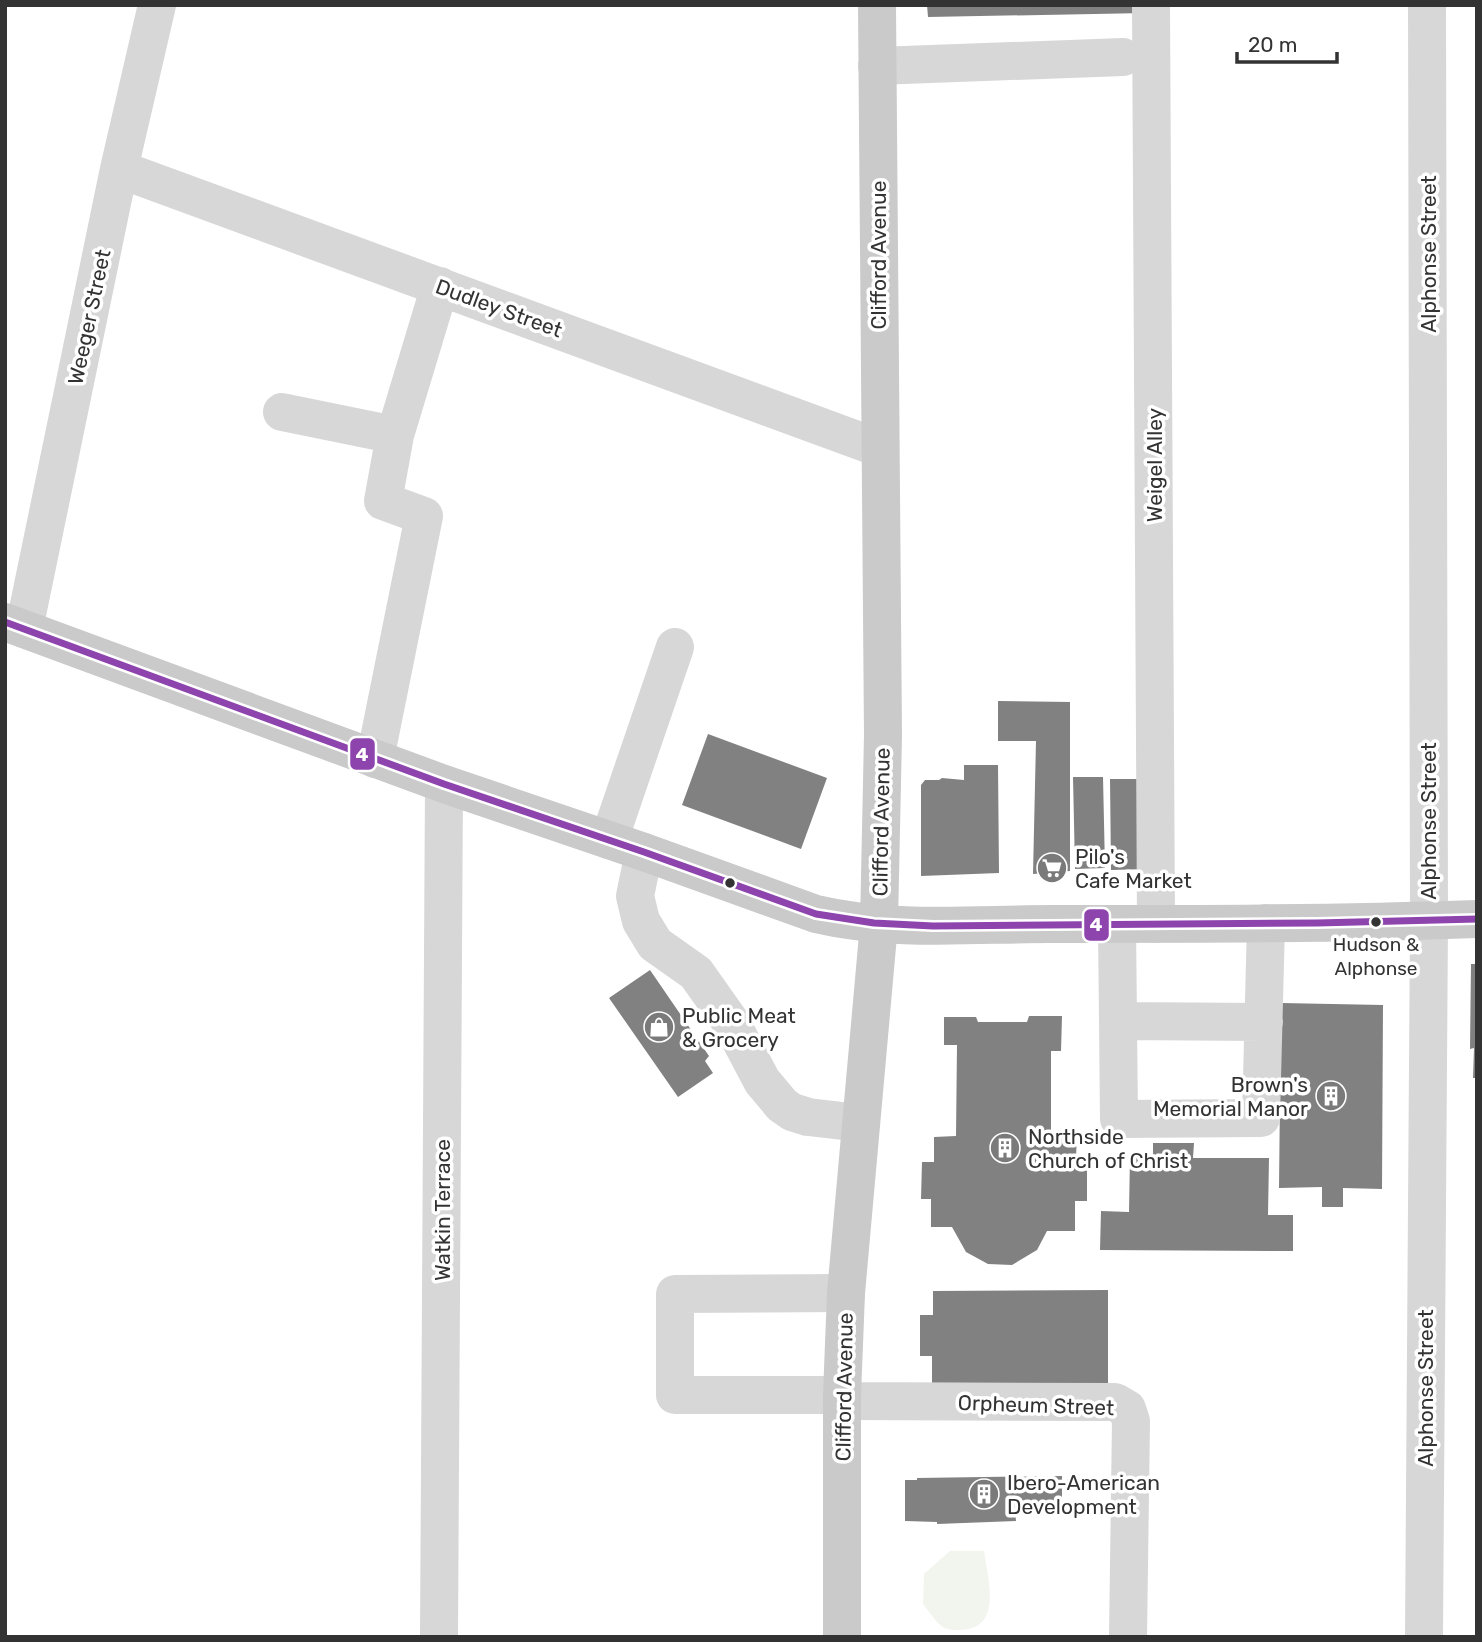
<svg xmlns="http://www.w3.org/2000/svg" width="1482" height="1642" font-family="Rubik,sans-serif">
	<rect width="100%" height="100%" fill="#fff"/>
	<!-- green -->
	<path fill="#f1f5ed" d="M950,1551H984C987,1575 1002,1623 968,1629C940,1633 940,1625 923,1604L924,1574Z"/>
	<!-- building -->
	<path fill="#818181" d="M927,5H1146V13L928,17Z
		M998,701L1070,702V871L1033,874L1036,741H998Z
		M708,734L827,778L801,849L682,805Z
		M964,765H998L999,873L921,876V785L925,780H939L942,778L964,780Z
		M1073,777H1103L1105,868L1075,869Z
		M1110,779H1145L1148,869L1111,870Z
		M1471,964H1477V1078H1473L1474,1048L1470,1049Z
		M650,970L709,1056L705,1061L713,1073L678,1097L609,998Z
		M1281,1003L1383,1005L1382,1189L1343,1188V1207H1322V1187L1279,1188Z
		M1029,1016H1062L1061,1051H1051V1131H1077L1076,1159L1087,1160V1201H1075V1231H1047L1037,1250L1012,1265L988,1264L966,1252L952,1227H931V1199H921L922,1162H934V1137L956,1136L957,1045H944V1017H976L978,1022H1027Z
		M1153,1143H1194L1193,1158H1269L1268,1215H1293V1251L1100,1250L1101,1211L1129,1212L1130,1157H1153Z
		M1108,1290V1383L932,1384V1356H920V1315H933V1291Z
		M1062,1476V1508L1015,1510L1016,1521L937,1524V1522L905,1521V1480H917V1478Z"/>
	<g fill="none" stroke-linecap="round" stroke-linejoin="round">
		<!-- minor -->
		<path stroke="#d7d7d7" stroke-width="38" d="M1151,5L1156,924
			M877,66L1123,57
			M119,169L879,448
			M282,412L395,435
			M24,629L119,169L157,5
			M375,759L424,516L383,501L395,435L440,286
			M609,840L675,647
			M644,852L635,896L641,921L655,944L696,973L732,1024L762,1081L782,1105L792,1112L808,1117L860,1123
			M1117,924L1119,1119L1261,1118L1266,923
			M1118,1021L1264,1022
			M842,1395H675V1294L846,1293
			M842,1401L1115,1402L1127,1409L1131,1421L1128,1637
			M439,1637L444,784
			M1424,1637L1429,921L1427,5"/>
		<!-- major -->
		<path stroke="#cacaca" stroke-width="38" d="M5,622L444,784L644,852L816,914C892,932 973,924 1050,924C1192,924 1335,924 1477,919
			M842,1637V1395L846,1293L879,924L883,735L877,5"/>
		<!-- bus-1 casing -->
		<g stroke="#fff" stroke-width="12">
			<path id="bus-1" d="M5,622L444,784L644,852L816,914L874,923L933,926L1317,923L1477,919"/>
		</g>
		<!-- bus-1 -->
		<use href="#bus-1" stroke="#8e44ad" stroke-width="7"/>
	</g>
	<!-- icons -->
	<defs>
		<g id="supermarket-disc" transform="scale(1.575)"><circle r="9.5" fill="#7a7a7a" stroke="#fff"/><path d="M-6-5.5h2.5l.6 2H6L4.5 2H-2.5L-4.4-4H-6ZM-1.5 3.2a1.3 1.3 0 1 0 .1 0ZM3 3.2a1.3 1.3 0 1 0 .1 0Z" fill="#fff"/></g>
		<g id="shop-disc" transform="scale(1.575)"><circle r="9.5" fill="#7a7a7a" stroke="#fff"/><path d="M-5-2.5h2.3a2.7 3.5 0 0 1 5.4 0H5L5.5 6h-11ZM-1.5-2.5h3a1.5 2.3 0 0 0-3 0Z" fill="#fff"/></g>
		<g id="building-disc" transform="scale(1.575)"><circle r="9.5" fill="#7a7a7a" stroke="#fff"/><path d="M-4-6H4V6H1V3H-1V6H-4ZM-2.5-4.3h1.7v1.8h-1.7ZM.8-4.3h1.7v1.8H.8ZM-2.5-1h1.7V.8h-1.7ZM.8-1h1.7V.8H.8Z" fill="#fff"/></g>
	</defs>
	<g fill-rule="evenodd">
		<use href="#supermarket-disc" x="1052" y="868"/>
		<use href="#shop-disc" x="659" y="1027"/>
		<use href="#building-disc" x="1331" y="1096"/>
		<use href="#building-disc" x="1005" y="1148"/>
		<use href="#building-disc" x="984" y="1494"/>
	</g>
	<!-- markers -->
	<g fill="#333" stroke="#fff" stroke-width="2.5">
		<circle cx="730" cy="883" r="6"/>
		<circle cx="1376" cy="922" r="6"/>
	</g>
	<g text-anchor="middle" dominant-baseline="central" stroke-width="7" stroke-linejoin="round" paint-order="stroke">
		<!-- bus labels -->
		<g font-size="19" fill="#333" stroke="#fff">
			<text x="1376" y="944">Hudson &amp;<tspan x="1376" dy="24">Alphonse</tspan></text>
		</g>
		<!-- street labels -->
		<g font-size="21" fill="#333" stroke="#fff">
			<text transform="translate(1428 254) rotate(-90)">Alphonse Street</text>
			<text transform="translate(878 255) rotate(-90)">Clifford Avenue</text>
			<text transform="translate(499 308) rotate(20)">Dudley Street</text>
			<text transform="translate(89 317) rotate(-78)">Weeger Street</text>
			<text transform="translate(1154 465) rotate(-90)">Weigel Alley</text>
			<text transform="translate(1428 821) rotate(-90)">Alphonse Street</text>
			<text transform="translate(881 822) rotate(-89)">Clifford Avenue</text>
			<text transform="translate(442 1210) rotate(-90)">Watkin Terrace</text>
			<text transform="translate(844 1387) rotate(-89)">Clifford Avenue</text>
			<text transform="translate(1425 1388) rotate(-90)">Alphonse Street</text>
			<text transform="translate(1036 1405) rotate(2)">Orpheum Street</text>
		</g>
		<!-- poi labels -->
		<g font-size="21" fill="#333" stroke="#fff" text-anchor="start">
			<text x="1075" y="856">Pilo's<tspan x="1075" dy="24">Cafe Market</tspan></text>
			<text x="682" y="1015">Public Meat<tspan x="682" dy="24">&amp; Grocery</tspan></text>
			<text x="1308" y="1084" text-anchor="end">Brown's<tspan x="1308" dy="24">Memorial Manor</tspan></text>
			<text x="1028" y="1136">Northside<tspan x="1028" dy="24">Church of Christ</tspan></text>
			<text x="1007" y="1482">Ibero-American<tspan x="1007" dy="24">Development</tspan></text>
		</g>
	</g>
	<g stroke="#fff" stroke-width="2.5">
		<rect x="349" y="737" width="27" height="34" rx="7" fill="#8e44ad"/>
		<rect x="1083" y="908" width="27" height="34" rx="7" fill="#8e44ad"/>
	</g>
	<g font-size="19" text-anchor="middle" font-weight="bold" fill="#fff">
		<text x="362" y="761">4</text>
		<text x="1096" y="931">4</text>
	</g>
	<!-- border -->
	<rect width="1482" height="1642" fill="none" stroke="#333333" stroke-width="14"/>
	<!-- scale -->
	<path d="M1237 52v10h100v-10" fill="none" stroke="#333333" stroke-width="3.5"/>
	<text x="1248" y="52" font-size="21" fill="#333333" stroke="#ffffff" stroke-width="5" paint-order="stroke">20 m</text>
</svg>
